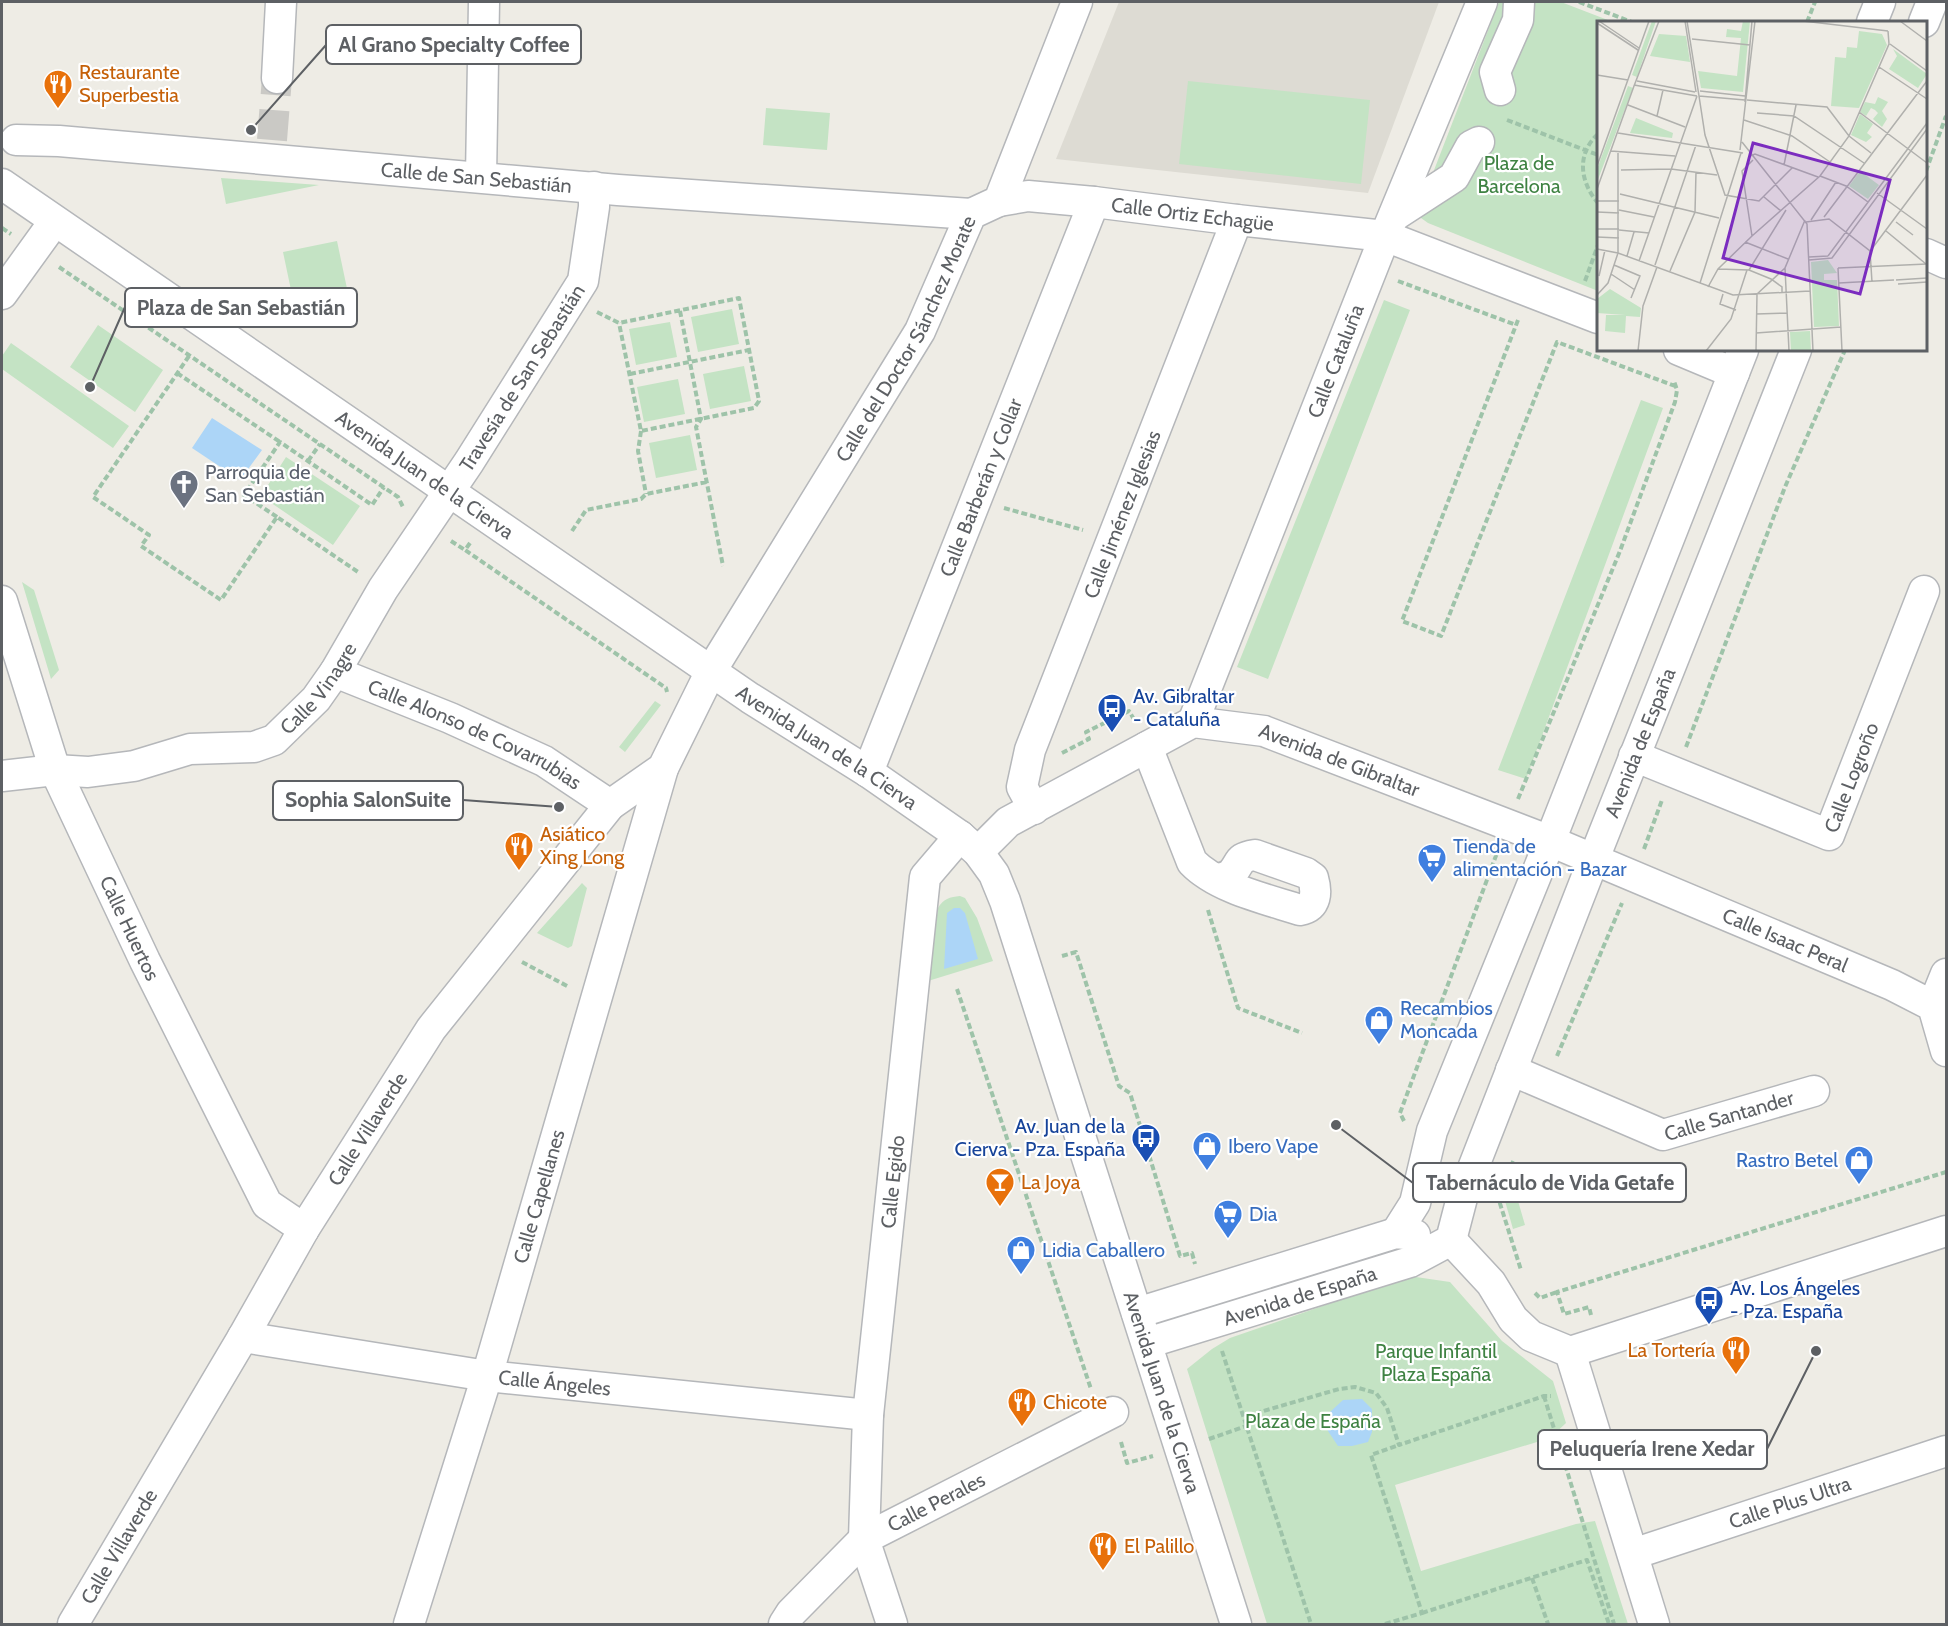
<svg xmlns="http://www.w3.org/2000/svg" width="1948" height="1626" font-family="Cabin,sans-serif">
	<rect width="100%" height="100%" fill="#eeece5"/>
	<!-- education -->
	<path fill="#dddbd3" d="M1119,2H1439L1368,193L1056,159Z"/>
	<!-- green -->
	<path fill="#c4e3c4" d="M1499,2H1561L1613,22H1598V291L1428,223L1421,218L1419,209Z
		M1188,81L1370,100L1361,184L1179,164Z
		M766,108L830,113L827,150L763,145Z
		M221,178L319,185L226,204Z
		M337,241L349,298L295,309L283,252Z
		M1384,300L1410,310L1268,679L1237,667Z
		M732,309L739,344L698,352L691,317Z
		M670,322L677,357L636,365L629,329Z
		M98,325L163,370L135,412L70,367Z
		M11,343L129,426L113,448L2,369V356Z
		M744,366L751,401L710,409L703,374Z
		M678,379L685,414L644,422L637,387Z
		M1641,400L1663,408L1526,779L1498,770Z
		M690,435L697,470L656,478L649,443Z
		M286,457L360,506L333,545L261,496Z
		M22,582L34,590L59,670L51,679Z
		M655,701L661,705L625,752L619,747Z
		M582,883L587,888L572,946L568,948L537,933Z
		M960,896L965,898L977,918L993,961L928,981L938,908C943,899 950,897 960,896Z
		M1514,1180L1527,1184L1518,1201L1525,1225L1513,1229L1505,1201Z
		M1409,1276L1450,1282L1502,1341L1553,1381L1566,1423L1550,1438L1395,1485L1421,1571L1576,1524L1595,1521L1628,1624H1267L1187,1369L1212,1349L1230,1338Z"/>
	<!-- water -->
	<path fill="#acd5f7" d="M212,418L262,450L240,480L192,448Z
		M954,908H960L965,913L978,959L944,969L947,913Z
		M1362,1399L1372,1409V1432L1368,1442L1352,1446H1338L1326,1428L1330,1412L1343,1400Z"/>
	<g fill="none" stroke-linecap="round" stroke-linejoin="round">
		<!-- minor-tunnel -->
		<path stroke="#cac9c5" stroke-width="30" stroke-dasharray="30 15" stroke-linecap="butt" d="M272,140L277,78"/>
		<!-- minor casing -->
		<g stroke="#b5b7ba" stroke-width="33">
			<g id="minor">
				<path d="M1872,22L1880,2"/>
				<path d="M1924,22L1932,2"/>
				<path d="M277,78L281,2"/>
				<path d="M1500,90L1495,72L1518,20L1519,2"/>
				<path id="s1" d="M16,140L59,141L618,190L971,214"/>
				<path d="M481,177L484,2"/>
				<path id="s2" d="M2,184L750,698L868,772L960,836L978,852L994,874L1005,901L1236,1624"/>
				<path id="s3" d="M999,201L1028,196L1094,202L1237,220L1385,236L1598,318"/>
				<path d="M1394,216L1454,177L1471,146L1479,142"/>
				<path d="M1926,254L1946,263"/>
				<path d="M2,294L54,222"/>
				<path d="M1679,350L1734,373"/>
				<path id="s4" d="M2,601L55,770L145,961L267,1204L304,1229"/>
				<path id="s5" d="M335,672L450,718L544,761L610,805"/>
				<path id="s6" d="M1193,722L1385,236L1482,2"/>
				<path d="M1147,747L1192,862C1217,888 1266,899 1300,910C1317,907 1317,892 1313,878L1306,873L1255,855C1236,858 1242,862 1232,873C1229,876 1222,878 1218,879"/>
				<path id="s7" d="M1634,756L1829,835L1924,591"/>
				<path id="s8" d="M868,772L1094,202"/>
				<path id="s9" d="M2,776L55,770L88,772L134,766L190,749L254,747L274,740L316,699L335,672L383,589L469,462L583,281L594,207V187"/>
				<path id="s10" d="M1034,809L1022,787L1030,750L1237,220"/>
				<path id="s11" d="M978,852L1008,822L1193,722L1264,731L1550,841L1892,985L1933,1006L1946,1051"/>
				<path d="M1933,1006L1946,974"/>
				<path id="s12" d="M1511,1070L1663,1135L1814,1091"/>
				<path d="M1396,1233L1415,1203L1432,1131L1550,841L1743,350"/>
				<path d="M1451,1240L1491,1283L1513,1319L1531,1336L1570,1352L1946,1231"/>
				<path d="M1137,1313L1396,1233L1415,1235"/>
				<path id="s13" d="M243,1337L487,1376L868,1415"/>
				<path id="s14" d="M1147,1343L1410,1262L1451,1240L1463,1194L1593,861L1796,350"/>
				<path d="M1570,1352L1654,1624"/>
				<path id="s15" d="M1633,1554L1946,1451"/>
				<path id="s16" d="M73,1624L243,1337L304,1229L431,1029L610,805L663,768L711,671L920,331L971,214L999,201L1077,2"/>
				<path id="s17" d="M409,1624L487,1376L663,768"/>
				<path id="s18" d="M784,1624L791,1613L864,1539L1113,1412"/>
				<path id="s19" d="M892,1624L864,1539L868,1415L925,877L960,836"/>
			</g>
		</g>
		<!-- path -->
		<path stroke="#9ec3a9" stroke-width="4" stroke-dasharray="6 3" stroke-linecap="butt" d="M1579,2L1632,22
			M1807,22L1815,2
			M1507,120L1598,155
			M1598,134C1576,154 1580,182 1598,203
			M1926,171L1946,116
			M2,228L11,234
			M59,267L398,497L403,507
			M1398,281L1516,325
			M1585,281L1598,245
			M680,311L701,419L696,427L723,566
			M597,312L619,323L739,298L759,401L754,408L641,431L619,323
			M1518,320L1402,621L1441,636L1557,342L1675,386
			M189,356L93,497L149,535L141,546L221,600L277,517L358,572
			M177,373L280,442
			M630,374L749,350
			M641,431L638,451L646,494
			M308,461L320,444
			M1004,508L1083,530
			M277,517L244,495L280,442L372,505L384,487
			M572,531L586,510L641,499L646,494L707,482
			M451,541L465,550
			M470,543L465,550L666,688L667,692
			M1686,747L1785,487L1845,350
			M1062,753L1089,739L1086,732L1129,711L1135,721
			M1518,799L1620,551L1675,402L1677,390L1674,381
			M1644,849L1662,800
			M1208,910L1238,1008L1302,1033
			M1062,956L1076,952L1119,1086L1130,1093L1180,1256L1192,1253L1195,1264
			M522,962L569,987
			M957,989L1091,1389
			M1557,1056L1622,903
			M1404,1121L1400,1113L1497,853
			M1503,1182L1513,1163L1508,1161
			M1497,1194L1521,1270
			M1535,1293L1540,1298L1557,1292
			M1591,1315L1589,1307L1564,1314L1557,1292L1946,1172
			M1222,1351L1311,1624
			M1544,1396L1614,1624
			M1209,1439L1246,1426L1260,1412L1339,1389L1355,1387L1376,1393L1387,1408L1399,1445L1544,1396H1551
			M1121,1442L1127,1463L1153,1456
			M1532,1578L1548,1624
			M1422,1613L1587,1560L1609,1624
			M1385,1624L1422,1613L1371,1455L1399,1445"/>
		<!-- minor -->
		<use href="#minor" stroke="#fff" stroke-width="30"/>
	</g>
	<!-- icons -->
	<defs>
		<g id="restaurant-pin" transform="scale(1.5)"><path d="M0 17L-7.5 6A9.5 9.5 0 1 1 7.5 6Z" fill="#e8710a" stroke="#fff"/><path d="M-5-6h1v4h1v-4h1v4h1v-4h1v5L-1.5 .5V6h-2V.5L-5-1ZM5-6V6H3V1.5H1.5Q1.5-4 5-6Z" fill="#fff"/></g>
		<g id="church-pin" transform="scale(1.5)"><path d="M0 17L-7.5 6A9.5 9.5 0 1 1 7.5 6Z" fill="#6b7280" stroke="#fff"/><path d="M-1.2-6h2.4v3.5h3.3v2.4h-3.3V6h-2.4V-.1h-3.3v-2.4h3.3Z" fill="#fff"/></g>
		<g id="bus-pin" transform="scale(1.5)"><path d="M0 17L-7.5 6A9.5 9.5 0 1 1 7.5 6Z" fill="#1a4fb4" stroke="#fff"/><path d="M-5-6H5V4H4V6H2V4H-2V6H-4V4H-5ZM-3.5-4V0h7V-4ZM-3.5 1.2v1.5H-2V1.2ZM2 1.2v1.5H3.5V1.2Z" fill="#fff"/></g>
		<g id="supermarket-pin" transform="scale(1.5)"><path d="M0 17L-7.5 6A9.5 9.5 0 1 1 7.5 6Z" fill="#3f7fe0" stroke="#fff"/><path d="M-6-5.5h2.5l.6 2H6L4.5 2H-2.5L-4.4-4H-6ZM-1.5 3.2a1.3 1.3 0 1 0 .1 0ZM3 3.2a1.3 1.3 0 1 0 .1 0Z" fill="#fff"/></g>
		<g id="shop-pin" transform="scale(1.5)"><path d="M0 17L-7.5 6A9.5 9.5 0 1 1 7.5 6Z" fill="#3f7fe0" stroke="#fff"/><path d="M-5-2.5h2.3a2.7 3.5 0 0 1 5.4 0H5L5.5 6h-11ZM-1.5-2.5h3a1.5 2.3 0 0 0-3 0Z" fill="#fff"/></g>
		<g id="bar-pin" transform="scale(1.5)"><path d="M0 17L-7.5 6A9.5 9.5 0 1 1 7.5 6Z" fill="#e8710a" stroke="#fff"/><path d="M-6-5H6L.8 .8V4.5H3.5V6h-7V4.5H-.8V.8Z" fill="#fff"/></g>
	</defs>
	<g fill-rule="evenodd">
		<use href="#restaurant-pin" x="58" y="84"/>
		<use href="#church-pin" x="184" y="484"/>
		<use href="#bus-pin" x="1112" y="708"/>
		<use href="#restaurant-pin" x="519" y="846"/>
		<use href="#supermarket-pin" x="1432" y="858"/>
		<use href="#shop-pin" x="1379" y="1020"/>
		<use href="#bus-pin" x="1146" y="1138"/>
		<use href="#shop-pin" x="1207" y="1146"/>
		<use href="#shop-pin" x="1859" y="1160"/>
		<use href="#bar-pin" x="1000" y="1182"/>
		<use href="#supermarket-pin" x="1228" y="1214"/>
		<use href="#shop-pin" x="1021" y="1250"/>
		<use href="#bus-pin" x="1709" y="1300"/>
		<use href="#restaurant-pin" x="1736" y="1350"/>
		<use href="#restaurant-pin" x="1022" y="1402"/>
		<use href="#restaurant-pin" x="1103" y="1546"/>
	</g>
	<g text-anchor="middle" dominant-baseline="central" stroke-width="4.5" stroke-linejoin="round" paint-order="stroke">
		<!-- food labels -->
		<g font-size="20" fill="#c56008" stroke="#fff" text-anchor="start">
			<text x="79" y="72">Restaurante<tspan x="79" dy="23">Superbestia</tspan></text>
			<text x="540" y="834">Asiático<tspan x="540" dy="23">Xing Long</tspan></text>
			<text x="1021" y="1182">La Joya</text>
			<text x="1715" y="1350" text-anchor="end">La Tortería</text>
			<text x="1043" y="1402">Chicote</text>
			<text x="1124" y="1546">El Palillo</text>
		</g>
		<!-- park labels -->
		<g font-size="20" fill="#3e8242" stroke="#fff">
			<text x="1519" y="163">Plaza de<tspan x="1519" dy="23">Barcelona</tspan></text>
			<text x="1436" y="1351">Parque Infantil<tspan x="1436" dy="23">Plaza España</tspan></text>
			<text x="1313" y="1421">Plaza de España</text>
		</g>
		<!-- street labels -->
		<g font-size="20" fill="#5d6064" stroke="#fff">
			<text stroke="none"><textPath href="#s1" startOffset="462">Calle de San Sebastián</textPath></text>
			<text stroke="none"><textPath href="#s3" startOffset="195">Calle Ortiz Echagüe</textPath></text>
			<text stroke="none"><textPath href="#s16" startOffset="1540">Calle del Doctor Sánchez Morate</textPath></text>
			<text stroke="none"><textPath href="#s6" startOffset="388">Calle Cataluña</textPath></text>
			<text stroke="none"><textPath href="#s9" startOffset="717">Travesía de San Sebastián</textPath></text>
			<text stroke="none"><textPath href="#s2" startOffset="513">Avenida Juan de la Cierva</textPath></text>
			<text stroke="none"><textPath href="#s8" startOffset="306">Calle Barberán y Collar</textPath></text>
			<text stroke="none"><textPath href="#s10" startOffset="316">Calle Jiménez Iglesias</textPath></text>
			<text stroke="none"><textPath href="#s9" startOffset="345">Calle Vinagre</textPath></text>
			<text stroke="none"><textPath href="#s5" startOffset="153">Calle Alonso de Covarrubias</textPath></text>
			<text stroke="none"><textPath href="#s14" startOffset="854">Avenida de España</textPath></text>
			<text stroke="none"><textPath href="#s2" startOffset="999">Avenida Juan de la Cierva</textPath></text>
			<text stroke="none"><textPath href="#s11" startOffset="405">Avenida de Gibraltar</textPath></text>
			<text stroke="none"><textPath href="#s7" startOffset="272">Calle Logroño</textPath></text>
			<text stroke="none"><textPath href="#s4" startOffset="352">Calle Huertos</textPath></text>
			<text stroke="none"><textPath href="#s11" startOffset="886">Calle Isaac Peral</textPath></text>
			<text stroke="none"><textPath href="#s12" startOffset="234">Calle Santander</textPath></text>
			<text stroke="none"><textPath href="#s16" startOffset="576">Calle Villaverde</textPath></text>
			<text stroke="none"><textPath href="#s19" startOffset="448">Calle Egido</textPath></text>
			<text stroke="none"><textPath href="#s17" startOffset="447">Calle Capellanes</textPath></text>
			<text stroke="none"><textPath href="#s14" startOffset="160">Avenida de España</textPath></text>
			<text stroke="none"><textPath href="#s13" startOffset="315">Calle Ángeles</textPath></text>
			<text stroke="none"><textPath href="#s2" startOffset="1755">Avenida Juan de la Cierva</textPath></text>
			<text stroke="none"><textPath href="#s18" startOffset="198">Calle Perales</textPath></text>
			<text stroke="none"><textPath href="#s15" startOffset="165">Calle Plus Ultra</textPath></text>
			<text stroke="none"><textPath href="#s16" startOffset="90">Calle Villaverde</textPath></text>
		</g>
		<!-- worship labels -->
		<g font-size="20" fill="#5b616d" stroke="#fff" text-anchor="start">
			<text x="205" y="472">Parroquia de<tspan x="205" dy="23">San Sebastián</tspan></text>
		</g>
		<!-- transit labels -->
		<g font-size="20" fill="#164399" stroke="#fff" text-anchor="start">
			<text x="1133" y="696">Av. Gibraltar<tspan x="1133" dy="23">- Cataluña</tspan></text>
			<text x="1125" y="1126" text-anchor="end">Av. Juan de la<tspan x="1125" dy="23">Cierva - Pza. España</tspan></text>
			<text x="1730" y="1288">Av. Los Ángeles<tspan x="1730" dy="23">- Pza. España</tspan></text>
		</g>
		<!-- shop labels -->
		<g font-size="20" fill="#366cbe" stroke="#fff" text-anchor="start">
			<text x="1453" y="846">Tienda de<tspan x="1453" dy="23">alimentación - Bazar</tspan></text>
			<text x="1400" y="1008">Recambios<tspan x="1400" dy="23">Moncada</tspan></text>
			<text x="1228" y="1146">Ibero Vape</text>
			<text x="1838" y="1160" text-anchor="end">Rastro Betel</text>
			<text x="1249" y="1214">Dia</text>
			<text x="1042" y="1250">Lidia Caballero</text>
		</g>
	</g>
	<!-- overview -->
	<g transform="translate(1597 21)">
		<rect width="330" height="330" fill="#eeece5"/>
		<path d="M55,0H59L40,56L35,54ZM146,0H153L146,71L104,67L101,50L140,55L144,17L129,16L130,8L144,10ZM262,10L285,13L290,24L262,87L234,85L238,36L249,37L250,26L260,27ZM62,13L89,15L93,41L53,35ZM296,28L330,53L321,67L292,48L300,35ZM31,65L36,67L0,161V148ZM281,76L291,81L285,90L290,98L285,106L276,98L281,92L278,89L274,87L269,95L263,91L268,81L278,83ZM263,93L276,103L270,112L275,116L269,121L254,114ZM39,97L76,112L75,117L33,112ZM263,150L282,164L271,178L252,165ZM231,239L240,252L227,253V259H240L242,305L217,306L214,241ZM13,268L44,287L43,296L29,295L28,312L8,310L9,294H28L0,292V278ZM213,310L214,330H194L193,311Z" fill="#c4e3c4"/>
		<path fill="none" stroke="#b0b0ad" stroke-width="1.5" d="M2,0L42,27M88,0L99,71M90,0L102,75M206,0L291,10M303,0L330,20M0,2L41,29M95,18L153,24M293,23L330,50M282,46L330,78M0,54L31,59M40,60L98,71M37,64L100,75M37,65L62,0M103,70L148,75M102,75L108,114L128,174L162,180L195,147M102,75L148,79M150,79L230,86L252,115L274,132M148,81L155,0M31,84L88,106M262,91L330,142M160,92L197,95L267,142M60,95L66,69M147,99L195,115L233,141M21,112L146,132M145,121L210,203L216,330M143,129L158,0M14,130L78,135M153,135L158,133L221,156M187,144L199,84M0,145L52,0M24,149L74,148L120,154M223,155L249,165L271,181M0,168L37,65M280,172L330,208M23,173L122,197M167,176L184,190M0,180H22M22,189L57,196M0,191L22,192M227,196L330,60M214,199L239,161M209,201L232,198L273,230L275,261M299,201L316,214M0,208H22M22,209L52,212M289,210L329,243M155,215L145,150L156,139M0,216L22,217M148,221L191,238M0,228L21,232L136,274L213,270M274,229L330,154M30,235L37,211M231,235L330,102M212,236L231,235M212,239L235,237L330,108M42,240L100,75M17,244L43,255L34,277M58,244L99,124M241,247L330,243M241,247L245,330M121,248L152,249L174,258L185,266V272M152,249L189,189M73,250L98,191L99,151M14,253L38,269M2,255L8,229M299,259L330,257M103,262L144,132M242,262L297,259M301,263L330,261M111,266L121,248L155,215L223,155L252,115L292,23L291,10M126,273L123,283L139,289M0,274L11,262L21,232V132M159,293L190,292M159,312L244,306M41,330L46,285L60,246M109,330L134,298L150,249M159,330L160,273L188,247M192,330L188,247L208,199"/>
		<path fill="#7b2cbf" fill-opacity="0.15" stroke="#7b2cbf" stroke-width="3" d="M156,122L293,159L263,273L126,237Z"/>
		<rect width="330" height="330" fill="none" stroke="#5d6064" stroke-width="3"/>
	</g>
	<!-- callouts -->
	<path fill="none" stroke="#5d6064" stroke-width="2" d="M251 130L326 45M90 387L125 307M559 807L463 800M1336 1125L1413 1183M1816 1351L1767 1449"/>
	<g fill="#5d6064" stroke="#fff" stroke-width="2">
		<circle cx="251" cy="130" r="6"/>
		<circle cx="90" cy="387" r="6"/>
		<circle cx="559" cy="807" r="6"/>
		<circle cx="1336" cy="1125" r="6"/>
		<circle cx="1816" cy="1351" r="6"/>
	</g>
	<g fill="#fff" stroke="#5d6064" stroke-width="2">
		<rect x="326" y="25" width="255" height="39" rx="6"/>
		<rect x="125" y="288" width="232" height="39" rx="6"/>
		<rect x="273" y="781" width="190" height="39" rx="6"/>
		<rect x="1413" y="1163" width="273" height="39" rx="6"/>
		<rect x="1538" y="1430" width="229" height="39" rx="6"/>
	</g>
	<g font-size="21" text-anchor="middle" font-weight="bold" fill="#5d6064">
		<text x="454" y="52">Al Grano Specialty Coffee</text>
		<text x="241" y="315">Plaza de San Sebastián</text>
		<text x="368" y="807">Sophia SalonSuite</text>
		<text x="1550" y="1190">Tabernáculo de Vida Getafe</text>
		<text x="1652" y="1456">Peluquería Irene Xedar</text>
	</g>
	<!-- border -->
	<rect width="1948" height="1626" fill="none" stroke="#5d6064" stroke-width="6"/>
</svg>
